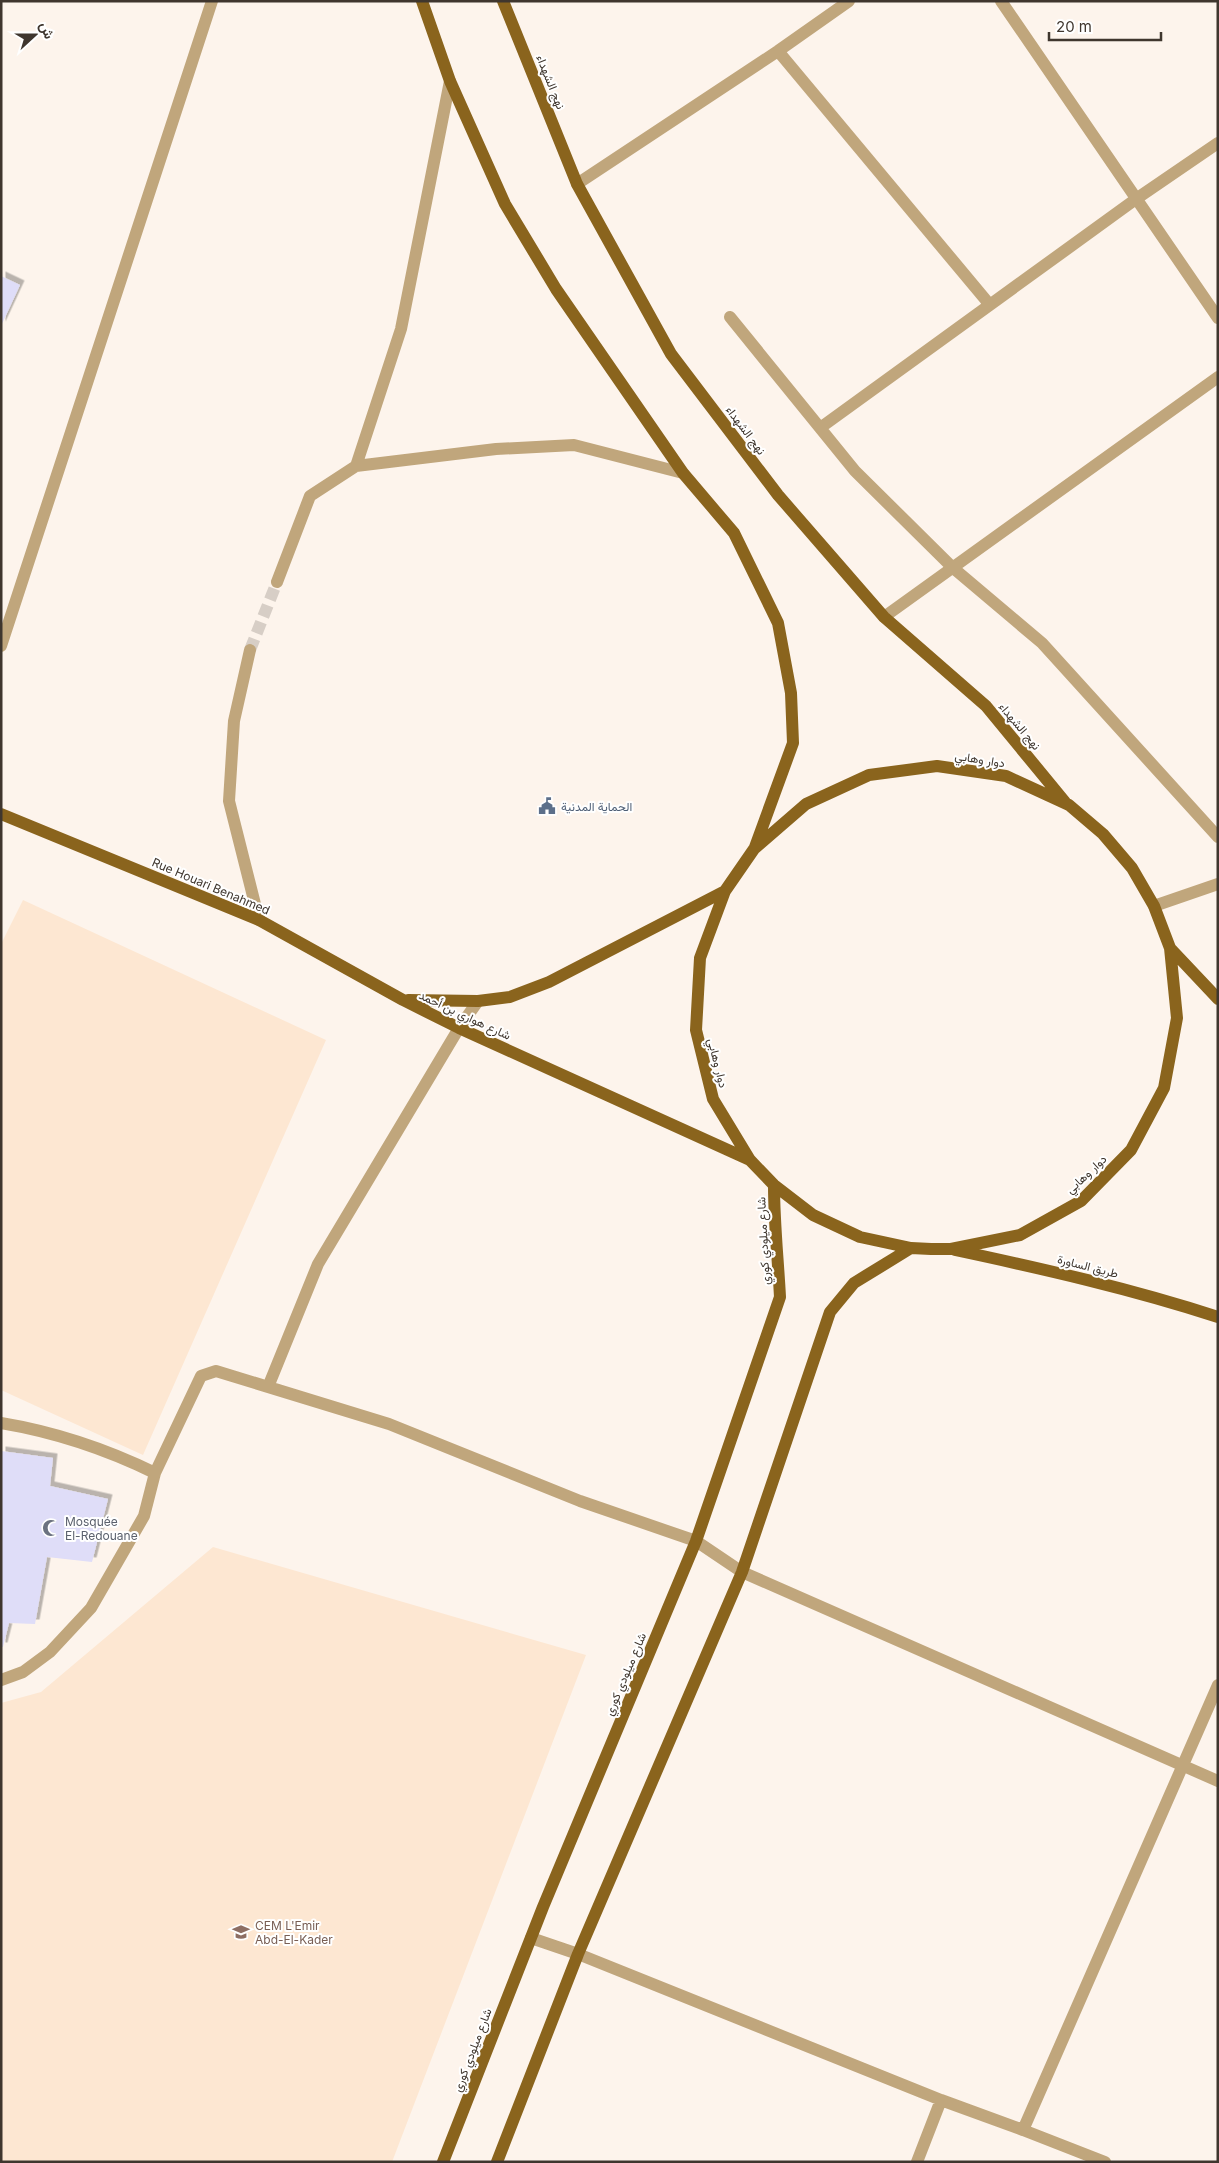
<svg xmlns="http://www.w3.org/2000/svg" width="1219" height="2163" font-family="Inter,Vazirmatn,sans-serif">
	<defs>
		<filter id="shadow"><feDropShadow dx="4.5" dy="-4.5" stdDeviation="0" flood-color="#0004"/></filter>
	</defs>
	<rect width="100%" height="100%" fill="#fdf4ec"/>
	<!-- built -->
	<path fill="#fde7d2" d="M23,900L326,1040L143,1455L1,1390V944Z
		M213,1547L586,1655L392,2162H1V1703L41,1692Z"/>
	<!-- building -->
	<path fill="#dfddf8" filter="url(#shadow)" d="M1,276L20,285L1,326Z
		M1,1451L53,1458L50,1486L108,1499L92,1562L47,1557L35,1624L9,1623L3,1647H1Z"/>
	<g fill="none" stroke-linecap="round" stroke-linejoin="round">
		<!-- minor-tunnel -->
		<path stroke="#d7cec6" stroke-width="12" stroke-dasharray="12 6" stroke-linecap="butt" d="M250,650L277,582"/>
		<!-- minor -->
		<path stroke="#c0a67c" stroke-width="12" d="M1001,1L1218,318
			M778,51L990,305
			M450,81L401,329L356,466L496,449L574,445L683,473
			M577,184L778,51L849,1
			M730,317L855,471L952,567L1042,643L1218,837
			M820,428L1136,199L1218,143
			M277,582L310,496L356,466
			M884,617L1218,377
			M1,646L212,1
			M250,650L234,721L229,801L259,920
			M1154,906L1218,884
			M268,1387L318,1264L459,1028L478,1001
			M1,1423C55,1432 106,1449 155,1473L144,1516L91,1608L50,1652L23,1672L1,1680
			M155,1473L201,1376L216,1371L389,1424L580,1501L696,1541L742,1572L1218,1781
			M531,1938L578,1954L941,2100L917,2162
			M941,2100L1023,2130L1218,1685
			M1023,2130L1105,2162"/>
		<!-- major -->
		<path stroke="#8a641d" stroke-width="12" d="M422,1L450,81L505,204L556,289L683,473L734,533L778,623L791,693L793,743L755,847
			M503,1L577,184L671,354L778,495L884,617L986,706L1065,802
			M1,814L259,920L403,1000L459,1028L750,1160
			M1170,948L1177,1018L1164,1088L1131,1150L1081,1201L1020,1235L951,1249H931L911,1248L860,1237L813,1215L774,1185L750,1160L713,1099L696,1030L700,958L725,891L754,849L806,804L869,775L937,766L1006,776L1069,805L1103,834L1132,868L1154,906L1170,948L1218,999
			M408,1000L478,1001L510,997L549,982L725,891
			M955,1250C1044,1269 1132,1289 1218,1317
			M443,2162L543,1907L696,1541L780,1297C778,1259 774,1223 774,1185
			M497,2162L578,1954L742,1572L830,1312L854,1283L911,1248"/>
	</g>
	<!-- icons -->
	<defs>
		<g id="civic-bare" transform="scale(1.35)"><path d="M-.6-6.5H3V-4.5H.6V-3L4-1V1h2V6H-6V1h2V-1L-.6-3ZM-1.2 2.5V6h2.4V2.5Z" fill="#5c6f8a" stroke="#fff" stroke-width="2.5" paint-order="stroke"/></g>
		<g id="mosque-bare" transform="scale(1.35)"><path d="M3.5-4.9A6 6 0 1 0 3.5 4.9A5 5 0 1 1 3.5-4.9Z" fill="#6b7280" stroke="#fff" stroke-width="2.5" paint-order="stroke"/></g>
		<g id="school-bare" transform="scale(1.35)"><path d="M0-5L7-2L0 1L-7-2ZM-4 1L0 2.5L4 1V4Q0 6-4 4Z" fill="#8d6e63" stroke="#fff" stroke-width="2.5" paint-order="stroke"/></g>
	</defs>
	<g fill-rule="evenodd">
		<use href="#civic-bare" x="547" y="806"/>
		<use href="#mosque-bare" x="51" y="1528"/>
		<use href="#school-bare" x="241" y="1932"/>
	</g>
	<g text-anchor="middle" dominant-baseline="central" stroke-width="4" stroke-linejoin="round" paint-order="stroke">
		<!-- street labels -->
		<g font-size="12" fill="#3f362e" stroke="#fff">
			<text transform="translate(551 82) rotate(68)">نهج الشهداء</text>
			<text transform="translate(746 430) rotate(53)">نهج الشهداء</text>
			<text transform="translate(1020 726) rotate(50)">نهج الشهداء</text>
			<text transform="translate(980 759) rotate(9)">دوار وهابي</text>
			<text transform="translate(211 886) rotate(23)">Rue Houari Benahmed</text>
			<text transform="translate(465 1015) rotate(25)">شارع هواري بن أحمد</text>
			<text transform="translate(718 1063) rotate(76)">دوار وهابي</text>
			<text transform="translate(1086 1174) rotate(-43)">دوار وهابي</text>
			<text transform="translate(763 1241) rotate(-93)">شارع ميلودي كوري</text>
			<text transform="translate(1088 1266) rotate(14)">طريق الساورة</text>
			<text transform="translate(625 1674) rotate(-67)">شارع ميلودي كوري</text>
			<text transform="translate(472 2050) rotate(-69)">شارع ميلودي كوري</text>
		</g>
		<!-- service labels -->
		<g font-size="12" fill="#4e5e75" stroke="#fff" text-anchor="start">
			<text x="561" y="806">الحماية المدنية</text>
		</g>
		<!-- worship labels -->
		<g font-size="12" fill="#5b616d" stroke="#fff" text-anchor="start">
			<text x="65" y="1521">Mosquée<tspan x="65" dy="14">El-Redouane</tspan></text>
		</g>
		<!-- education labels -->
		<g font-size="12" fill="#785e54" stroke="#fff" text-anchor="start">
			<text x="255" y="1925">CEM L'Emir<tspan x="255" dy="14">Abd-El-Kader</tspan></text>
		</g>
	</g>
	<!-- border -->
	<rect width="1219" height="2163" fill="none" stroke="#3f362e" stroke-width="5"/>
	<!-- north arrow -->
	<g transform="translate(35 35) rotate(69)" stroke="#ffffff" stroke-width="4" paint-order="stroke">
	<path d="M0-4L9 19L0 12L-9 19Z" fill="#3f362e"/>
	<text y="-8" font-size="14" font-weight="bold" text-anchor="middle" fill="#3f362e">ش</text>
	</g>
	<!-- scale -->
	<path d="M1049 32v8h112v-8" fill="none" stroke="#3f362e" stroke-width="2.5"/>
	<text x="1056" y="32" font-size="15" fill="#3f362e" stroke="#ffffff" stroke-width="4" paint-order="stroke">20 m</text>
</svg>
